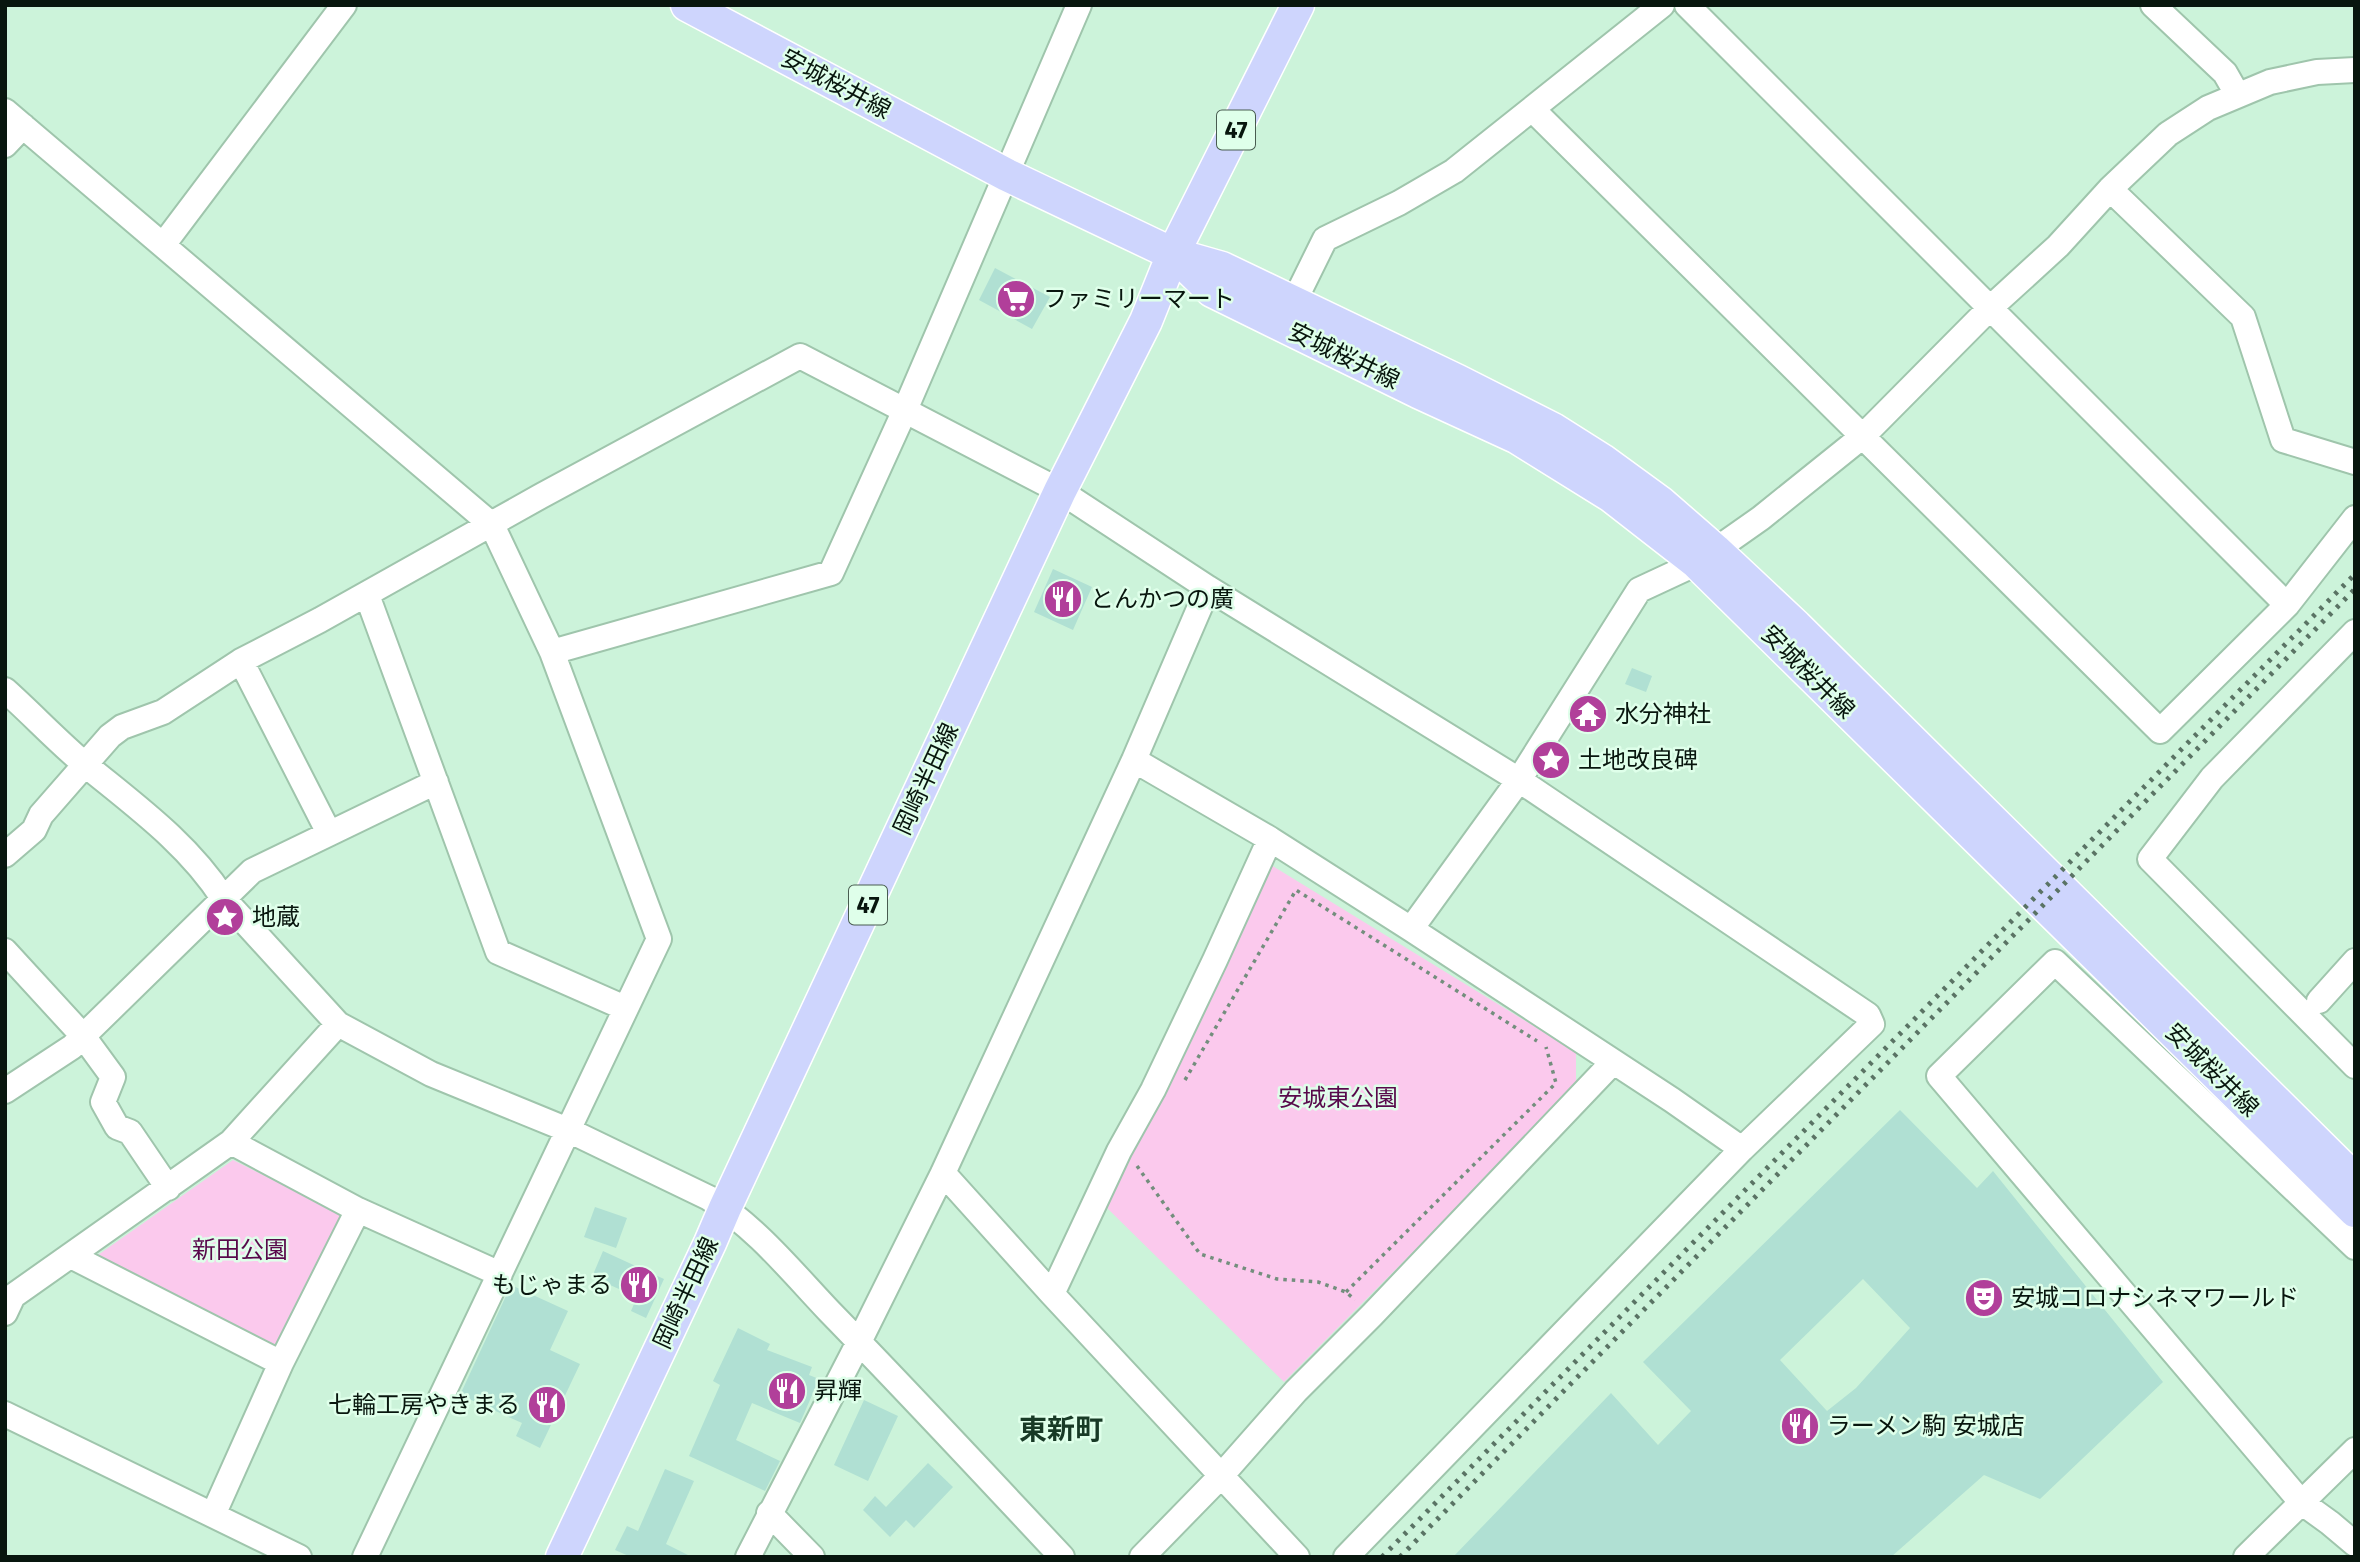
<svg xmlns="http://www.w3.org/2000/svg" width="2360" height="1562" font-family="'Fira Sans','Noto Sans JP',sans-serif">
	<rect width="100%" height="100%" fill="#ccf3da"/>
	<!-- green -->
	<path fill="#fbc9ed" d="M1271,865L1576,1052V1088L1284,1382L1105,1206Z
		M233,1160L344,1215L277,1356L88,1262Z"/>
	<!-- building -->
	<path fill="#b0e0d3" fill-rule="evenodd" d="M995,268L1050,297L1032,329L979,300Z
		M1053,569L1092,587L1073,630L1034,612Z
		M1632,668L1652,676L1646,692L1625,684Z
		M1900,1110L1977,1188L1993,1171L2163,1382L2040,1499L1984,1475L1891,1557H1453L1611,1393L1658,1445L1691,1411L1643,1362ZM1863,1279L1910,1328L1856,1388L1827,1411L1780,1360Z
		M595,1207L627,1218L616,1248L584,1237Z
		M603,1251L664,1279L646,1318L631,1311L637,1297L592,1277Z
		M511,1285L568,1311L550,1350L580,1364L540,1448L516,1436L522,1423L460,1395Z
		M738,1328L770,1344L767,1350L812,1367L809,1375L819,1379L800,1423L752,1403L736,1440L780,1461L765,1491L689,1456L720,1385L713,1381Z
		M864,1400L898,1416L868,1481L834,1465Z
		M928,1463L953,1487L914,1528L906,1520L890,1537L863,1510L875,1496L886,1507Z
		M665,1469L694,1481L666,1544L692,1557H631L615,1550L627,1526L638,1531Z"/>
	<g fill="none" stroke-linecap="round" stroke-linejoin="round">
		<!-- minor casing -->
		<g stroke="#9fc5ac" stroke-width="28">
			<path id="minor" d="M1687,5L2287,605
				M2153,5L2225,73L2237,94
				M1532,109L2160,731L2287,605L2355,518
				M5,111L492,525L552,652L659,939L365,1557
				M5,145L23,126
				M2110,189L2243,317L2283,440L2355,462
				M163,245L344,5
				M1286,318L1325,239L1399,203L1454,171L1662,5
				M367,595L498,952L625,1008
				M2355,632L2212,778L2150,859L2355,1066
				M552,652L831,573L905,410L1079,5
				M241,661L329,833
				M5,690C33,715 59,743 88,767C137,807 188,844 223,898L338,1024L431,1074L568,1130L709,1198C756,1227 792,1272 830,1312C908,1392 985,1475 1062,1557
				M5,855L34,830L41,815L110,736L122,727L163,712L241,661L320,620L541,496L800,356L1060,491L1208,588L1519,780L1868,1015L1872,1024L1742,1149L1672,1100L1411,929L1270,839L1134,760
				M1411,929L1519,780L1639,590L1697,563L1761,518L1863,436L1989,309L2058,246L2110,189L2168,134L2208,108L2270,82L2317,72L2355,70
				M5,951L83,1036L113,1077L103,1102L117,1127L130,1132L168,1188
				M2319,1001L2355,961
				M5,1091L72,1047L252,871L436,782
				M231,1142L358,1210L500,1274
				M943,1173L1052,1294L1297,1557
				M2355,1247L2055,962L1939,1076L2301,1502L2330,1523L2355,1544
				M71,1256L281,1363
				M1052,1294L1119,1151L1153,1090L1215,960L1270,839
				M5,1313L13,1296L231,1142L338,1024
				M5,1414L299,1557
				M769,1513L812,1557
				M213,1515L281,1363L358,1210
				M748,1557L859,1342L943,1173L1134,760L1208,588
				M1142,1557L1221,1476L1296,1391L1372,1315L1613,1062
				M1346,1557L1742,1149
				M2246,1557L2355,1450"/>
		</g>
		<!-- major casing -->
		<g stroke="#fff" stroke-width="35">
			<path id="major" d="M687,5L1007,175L1173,254L1222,268L1458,381L1553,429L1602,460L1661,503L1715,550L1796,626L2355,1180
				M1177,257L1212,291L1418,392L1516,437L1611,496L1697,563L2355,1211
				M562,1557L710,1243L725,1208L1060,491L1146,321L1173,254L1298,5"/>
		</g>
		<!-- path -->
		<path stroke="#738e7d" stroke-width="3.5" stroke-dasharray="3.5 5" stroke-linecap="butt" d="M1185,1080L1296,890L1537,1041
			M1137,1166L1200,1254L1277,1279L1318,1282L1346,1292L1355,1300
			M1346,1292L1556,1083L1546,1047"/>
		<!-- minor -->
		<use href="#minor" stroke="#fff" stroke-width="24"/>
		<!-- major -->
		<use href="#major" stroke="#ced5fd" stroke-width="32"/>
		<!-- rail -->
		<path stroke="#5a7364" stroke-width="5" stroke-dasharray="3.5 7" stroke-linecap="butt" d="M1382,1557L2355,574
			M1400,1557L2355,589"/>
	</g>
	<!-- icons -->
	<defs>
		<g id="supermarket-disc" transform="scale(2.0125)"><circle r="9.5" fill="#b13f9a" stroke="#dfffea"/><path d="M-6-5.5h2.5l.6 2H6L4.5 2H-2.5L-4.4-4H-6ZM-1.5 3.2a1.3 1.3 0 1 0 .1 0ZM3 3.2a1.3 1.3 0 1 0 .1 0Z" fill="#fff"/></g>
		<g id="restaurant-disc" transform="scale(2.0125)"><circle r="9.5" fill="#b13f9a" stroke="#dfffea"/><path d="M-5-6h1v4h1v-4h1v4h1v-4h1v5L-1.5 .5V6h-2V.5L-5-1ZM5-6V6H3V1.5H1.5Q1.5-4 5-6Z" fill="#fff"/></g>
		<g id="temple-disc" transform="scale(2.0125)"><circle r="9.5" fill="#b13f9a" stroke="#dfffea"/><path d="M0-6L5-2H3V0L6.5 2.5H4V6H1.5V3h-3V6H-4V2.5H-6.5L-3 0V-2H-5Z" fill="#fff"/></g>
		<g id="sight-disc" transform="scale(2.0125)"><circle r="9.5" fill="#b13f9a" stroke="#dfffea"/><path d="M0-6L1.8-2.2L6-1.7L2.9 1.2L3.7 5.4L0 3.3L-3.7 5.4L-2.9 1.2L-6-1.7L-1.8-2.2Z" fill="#fff"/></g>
		<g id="theatre-disc" transform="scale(2.0125)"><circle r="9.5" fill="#b13f9a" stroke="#dfffea"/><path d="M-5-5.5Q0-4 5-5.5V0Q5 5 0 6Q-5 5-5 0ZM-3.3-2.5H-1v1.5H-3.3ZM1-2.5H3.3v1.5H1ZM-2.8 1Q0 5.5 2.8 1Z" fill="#fff"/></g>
	</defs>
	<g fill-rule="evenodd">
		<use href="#supermarket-disc" x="1016" y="299"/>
		<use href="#restaurant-disc" x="1063" y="599"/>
		<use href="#temple-disc" x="1588" y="714"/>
		<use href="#sight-disc" x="1551" y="760"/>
		<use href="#sight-disc" x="225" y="917"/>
		<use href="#restaurant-disc" x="639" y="1285"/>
		<use href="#theatre-disc" x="1984" y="1298"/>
		<use href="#restaurant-disc" x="787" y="1391"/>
		<use href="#restaurant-disc" x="547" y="1405"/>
		<use href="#restaurant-disc" x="1800" y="1426"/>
	</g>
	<g text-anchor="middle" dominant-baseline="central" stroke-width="5" stroke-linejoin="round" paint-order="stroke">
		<!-- shield labels -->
		<g fill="#dfffea" stroke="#485c50" stroke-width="2">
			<rect x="1217" y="110.5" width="38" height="39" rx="5"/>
			<rect x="849" y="885.5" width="38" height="39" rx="5"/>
		</g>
		<g font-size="23" font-weight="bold" fill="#08160e">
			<text x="1236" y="130">47</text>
			<text x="868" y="905">47</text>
		</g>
		<!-- street labels -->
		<g font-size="24" fill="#08160e" stroke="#dfffea">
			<text transform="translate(836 84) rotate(28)">安城桜井線</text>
			<text transform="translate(1344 356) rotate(26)">安城桜井線</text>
			<text transform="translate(1808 672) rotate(45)">安城桜井線</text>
			<text transform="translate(926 779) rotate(-65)">岡崎半田線</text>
			<text transform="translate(2212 1070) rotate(45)">安城桜井線</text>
			<text transform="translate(686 1293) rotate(-65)">岡崎半田線</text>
		</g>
		<!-- poi labels -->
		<g font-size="24" fill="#08160e" stroke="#dfffea" text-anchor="start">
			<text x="1043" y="299">ファミリーマート</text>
			<text x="1090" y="599">とんかつの廣</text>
			<text x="1615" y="714">水分神社</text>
			<text x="1578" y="760">土地改良碑</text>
			<text x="252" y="917">地蔵</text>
			<text x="612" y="1285" text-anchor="end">もじゃまる</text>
			<text x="2011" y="1298">安城コロナシネマワールド</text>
			<text x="814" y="1391">昇輝</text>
			<text x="520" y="1405" text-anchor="end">七輪工房やきまる</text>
			<text x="1827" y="1426">ラーメン駒 安城店</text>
		</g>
		<!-- park labels -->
		<g font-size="24" fill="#58094b" stroke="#dfffea">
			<text x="1338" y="1098">安城東公園</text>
			<text x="240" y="1250">新田公園</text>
		</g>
		<!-- quarter labels -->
		<g font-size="28" font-weight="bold" fill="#183a26" stroke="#dfffea">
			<text x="1061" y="1429">東新町</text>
		</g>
	</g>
	<!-- border -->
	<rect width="2360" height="1562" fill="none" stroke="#08160e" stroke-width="14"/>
</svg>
